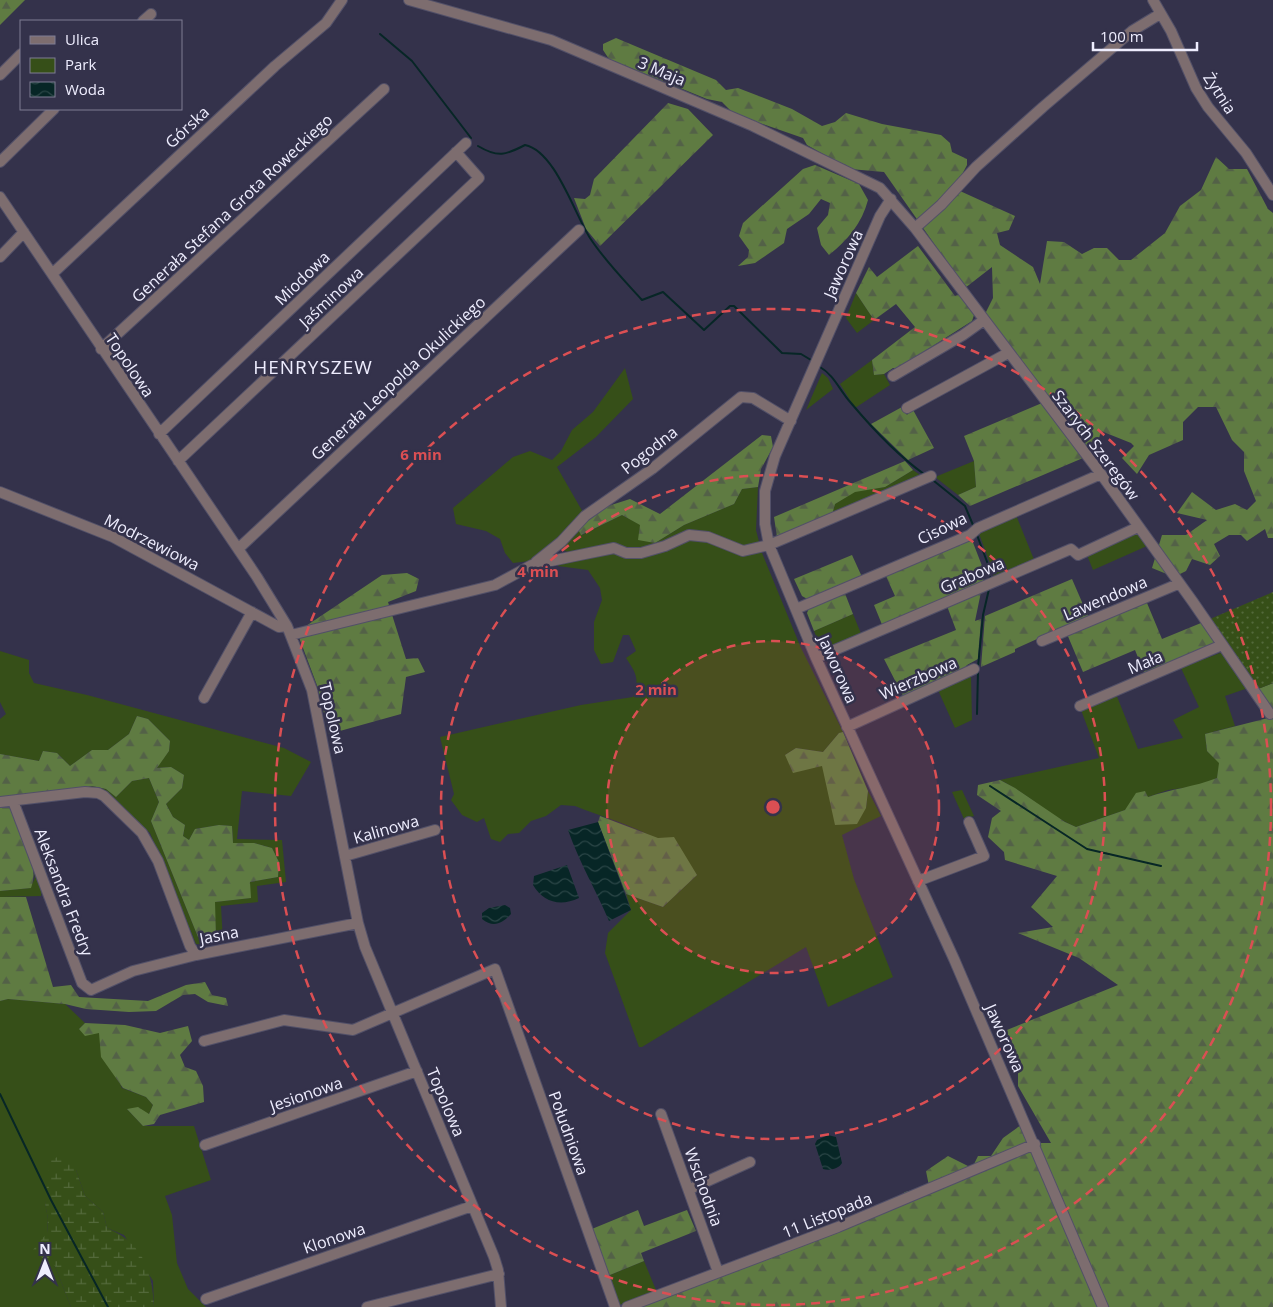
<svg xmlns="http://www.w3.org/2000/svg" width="1273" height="1307" font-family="'Open Sans',sans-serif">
	<defs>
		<pattern id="forest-firs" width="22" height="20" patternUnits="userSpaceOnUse" patternTransform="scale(1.25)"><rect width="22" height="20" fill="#5f7b42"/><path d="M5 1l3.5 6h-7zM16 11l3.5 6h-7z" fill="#536147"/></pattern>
		<pattern id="wetland-marsh" width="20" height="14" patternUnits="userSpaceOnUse" patternTransform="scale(1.25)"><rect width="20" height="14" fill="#364f18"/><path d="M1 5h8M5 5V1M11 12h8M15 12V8" fill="none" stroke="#53693b"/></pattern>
		<pattern id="garden-dots" width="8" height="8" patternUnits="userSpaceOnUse" patternTransform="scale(1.25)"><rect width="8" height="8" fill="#364f18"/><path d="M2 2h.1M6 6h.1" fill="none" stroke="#53693b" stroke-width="1.8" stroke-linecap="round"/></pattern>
		<pattern id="water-waves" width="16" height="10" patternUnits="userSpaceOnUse" patternTransform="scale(1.25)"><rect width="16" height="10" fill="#072626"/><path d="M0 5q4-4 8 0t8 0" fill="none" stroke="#2b4647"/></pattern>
	</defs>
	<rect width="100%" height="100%" fill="#34324b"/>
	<!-- green -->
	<path fill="#364f18" d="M856,293L874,320L857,333L846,318Z
		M872,360L874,375L884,374L890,385L855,408L840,384Z
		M625,368L633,399L596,437L557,467L584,514L577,526L582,535L622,515L641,525L655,543L684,525L734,504L742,489L758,487L756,530L762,553L801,648L843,732L839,733L823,752L796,748L785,755L822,766L866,808L868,791L881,816L842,835L854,879L893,977L828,1007L806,947L642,1047H639L605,953L608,933L631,910L626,894L663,907L697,875C670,834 618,823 575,806L561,805L546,816L531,821L519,833L508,834L500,842L491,839L484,818L477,822L462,815L451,800L454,794L440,737L581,705L633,697C640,679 636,673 626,658L636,651L629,635H623L613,662L601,664L594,650V622L602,600L600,588L588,570L558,566V562L571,554L556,546L530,561L513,563L505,553L500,539L486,531L456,524L453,508L513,457L530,451L552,460L561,451L572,430L593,412Z
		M822,373L828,378L833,389L806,410Z
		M974,461L976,487L958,495L935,477Z
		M913,470L923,477L832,515L835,504L855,491L885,487Z
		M1016,515L1035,562L994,579L991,566L978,531Z
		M1136,531L1147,546L1093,570L1087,555Z
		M853,614L862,636L828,650L820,646L814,631Z
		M0,651L29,660V673L34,683L87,695L284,748L311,762L291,796L242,791L237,839L282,840L286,882L257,886L258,902L221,906L223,941L206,945L196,944L150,833L104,792L92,788L11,800L43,881L41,896L0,897V891L30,888L35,878L33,865L6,797L43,795L92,786L106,789L116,797L132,781L149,778L159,802L151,821L198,937H216L214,902L250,898V882L278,877L279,862L272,848L254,843H233L232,826L219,825L195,829L189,840L183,836L185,825L173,817L166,804L182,788L184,775L171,767L156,768L169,751L170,741L148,719L137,716L129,734L108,750H92L70,766L57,753L43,751L39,761L0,754V719L6,714L0,702Z
		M1220,653L1224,654L1248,688L1225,696L1235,726L1205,734L1207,751L1220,763L1217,778L1198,786L1168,790L1148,797L1125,810L1076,827C1048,816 1027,793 1000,780L1099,758L1081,710L1116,694L1138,749L1183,738L1173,720L1199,707L1181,668Z
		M971,676L972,720L955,728L938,690Z
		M962,790L974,816L964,819L952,792Z
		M8,999L65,1004L85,1023L79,1029L99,1033L122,1088L146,1097L153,1105L149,1114L127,1109L143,1126H194L211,1180L165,1196L172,1215L177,1263L188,1289L206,1307H154L153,1281L124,1235L107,1228L103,1212L85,1196L76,1170L45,1202L48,1219L47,1233L55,1266L71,1307H0V1001Z
		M644,1261L656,1290L617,1306L605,1277Z"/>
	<!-- forest -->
	<path fill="url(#forest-firs)" d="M0,0H25L0,25Z
		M616,38L716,80L726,90L738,88L792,109L822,126L835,122L846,113L882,124L941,135L950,143L952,152L967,159V165L957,184L960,191L1015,216L1009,230L997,233L1000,245L1033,267L1040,284L1047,241L1064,242L1082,254L1094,248H1107L1119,260H1131L1165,233L1180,206L1201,190L1216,157L1229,169H1247L1268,209L1273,213V538H1268L1265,529L1247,541L1241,535H1229L1214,544L1220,556L1210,565L1192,559L1186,571L1174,577L1152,568L1162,535H1186L1207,520L1177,513L1192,492L1216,510L1235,504L1247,510L1256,501L1244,471V452L1232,440L1216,407H1198L1183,422V440L1149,455L1137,474L1122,458L1134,446L1131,443L1101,431L1097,446L1088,449L1076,425L1045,394L985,314L993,298L992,267L965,288L884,172L850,169L807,145L803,138L734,114L722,102L707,99L609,59L603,50V44Z
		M668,103L688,109L713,135L600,246L586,229L574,198L585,199L590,195L594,179Z
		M815,165L859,184L868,200C862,223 848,240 829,255L821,245L817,228L828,215L830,203L821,199L809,214L787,229L784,243L755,263L738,266L748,257L749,250L739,236L743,223L803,169Z
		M918,246L955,296L959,294L974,315L972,321L898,368H893L884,374L874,375L872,360L915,327L896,304L874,320L856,293L869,267L877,277Z
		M1042,403L1083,458L970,506L958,495L976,487L974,461L964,436Z
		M902,407L907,415L912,408L934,448L908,460L871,424Z
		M762,435L771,436L773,447L761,469L758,487L742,489L734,504L684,525L655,543L638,540L640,525L622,515L581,535L576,525L605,507L630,499L660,514Z
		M905,461L913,470L885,487L855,492L835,504L832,515L777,537L774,517Z
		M969,539L972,540L984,571L983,584L883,627L874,605L895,596L885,574Z
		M852,555L862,577L809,600L802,596L794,579Z
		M407,573L419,579L416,591L388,602L406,659L418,658L425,672L406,677L401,714L329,734L318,688L297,632L382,575Z
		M1072,579L1088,616L1015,649V652L981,667L985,616Z
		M844,591L853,614L814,631L807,613L810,606Z
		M981,592L975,621L981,619L978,659L967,665L963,670L903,696L884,659L956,630L947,606Z
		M1147,603L1162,639L1201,623L1216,644L1145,675L1135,650L1083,672L1067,634Z
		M1273,683V1307H639L869,1218L905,1192L929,1186L926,1171L948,1156L972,1168L978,1156H991L1003,1138L1021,1125L1039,1143H1051L1018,1086V1061L997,1034L1118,985L1079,958L1018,933L1053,927L1031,907L1057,876L1005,860L1004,852L988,837L992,818L1001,811L977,795L978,785L1000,780L1015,788L1065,822L1076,827L1125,810L1136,793L1145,791L1148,797C1171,789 1194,787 1217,778L1219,763L1207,751L1205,734L1268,718L1258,689Z
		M137,716L148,719L170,741L169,751L157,768L171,767L184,775L182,788L166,804L173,817L185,825L183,836L189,840L195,829L219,825L232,826L233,843H254L272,848L279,862L278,877L250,882L251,898L215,902L216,937H198L151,821L159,802L149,778L132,781L116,797L106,789L92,786L10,805C18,830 41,863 31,888L0,891V754L39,761L43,751L57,753L70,766L92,750H108L129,734Z
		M843,732L868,791L866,808L857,824L835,825L822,766L793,773L785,755L796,748L823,752L839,733Z
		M600,816L658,838L674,837L697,875L663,907L626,894L598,822Z
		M0,897H26L53,987L71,985L79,997L148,1001L186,985L205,982L212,995L226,998L228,1006L208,1002L195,994L183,995L156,1011L129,1012L86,1009L65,1004L8,999L0,1001Z
		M85,1023L125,1025L160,1033L188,1026L192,1041L180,1055L185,1067L196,1071L203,1086L204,1102L160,1115L154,1124L143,1126L127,1109L138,1107L149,1114L153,1105L146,1097L123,1088L101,1057L99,1033L85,1036L79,1029Z
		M638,1210L644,1226L687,1210L696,1231L641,1253L644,1261L605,1277L587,1231Z"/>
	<!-- wetland -->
	<path fill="url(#wetland-marsh)" d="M61,1155L76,1170L85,1196L103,1212L107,1228C143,1243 152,1270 154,1307H71L55,1266L32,1251L47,1233L48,1219L45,1203L50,1161Z"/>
	<!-- garden -->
	<path fill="url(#garden-dots)" d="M1273,592V683L1258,689L1210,619Z"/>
	<!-- water -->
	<path fill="url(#water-waves)" d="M598,822L631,910L609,921C596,890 579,862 568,830Z
		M567,865L579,898C560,907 543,902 533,885L534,876Z
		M505,905L510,908L511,914C502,924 493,928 482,919V913L489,908Z
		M828,1135L836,1137L842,1163C839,1169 829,1171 823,1169L815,1144L817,1140Z"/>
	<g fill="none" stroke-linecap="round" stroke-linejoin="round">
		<!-- stream -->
		<path stroke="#072626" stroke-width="2" d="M380,34L412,61L471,138
			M478,146C498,158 506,155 525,145C555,151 574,213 590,238C605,261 624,280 642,300L663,292L704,330L730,306H734L782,353L801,354L811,360
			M820,367C834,375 840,391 851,403C872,428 897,455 924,474
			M934,481L965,506L973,525
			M977,535L989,567L990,579
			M978,667L983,615L989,589
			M977,714L978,671
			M990,786L1087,849L1161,866
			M0,1094L51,1200L108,1307"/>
		<!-- minor casing -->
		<g stroke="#525068" stroke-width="12">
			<path id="minor" d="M409,0L551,40L753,126L880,188L915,228L1101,474L1193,602L1270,714
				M1153,0L1171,31L1196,88L1208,107L1246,153L1273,195
				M143,21L151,14
				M0,75L21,54
				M0,162L54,109
				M0,197L257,577L287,626L312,690L358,923L365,947L494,1257L498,1270L501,1307
				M891,199L880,216L775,456L765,491V524L769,545L816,658L954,959L1103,1307
				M915,228L941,205L976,167L1043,107L1132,31L1160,14
				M0,257L24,232
				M52,274L275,66L326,23L342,0
				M101,349L384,89
				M893,376L963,335L984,320
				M907,408L1008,353
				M159,434L466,143
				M178,461L479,178L456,152
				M0,492L113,537L279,627L287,626
				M238,549L579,230
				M536,562L561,542L585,516L652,469L741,397L753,398L791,421
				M796,609L970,535L978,528L1101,474
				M291,635L495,585L532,565L570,557L614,548L626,553H641L665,546L689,535L708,537L743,551L769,545L931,476
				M1042,641L1178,584
				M816,658L1071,549L1078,555L1138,527
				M204,698L252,612
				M1080,706L1222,645
				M847,727L974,669
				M13,801L82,983L91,990L133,971L196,955L358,923
				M0,802L85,792L98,793L104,796L142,833L158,861L190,946L196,955
				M345,856L435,830
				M918,881L984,856L969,822
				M204,1041L284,1020L353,1030L495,969L615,1307
				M661,1114L718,1272
				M205,1145L417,1071
				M690,1189L750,1162
				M206,1299L472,1206
				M367,1307L499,1274
				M627,1307L838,1227L1035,1144"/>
		</g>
		<!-- minor -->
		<use href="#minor" stroke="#7d6d6f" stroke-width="10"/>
	</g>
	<!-- distance rings -->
	<circle cx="773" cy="807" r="166" fill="#db4f53" fill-opacity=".12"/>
	<g fill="none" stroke="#db4f53" stroke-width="2.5" stroke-dasharray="9 6">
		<circle cx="773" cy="807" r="166"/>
		<circle cx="773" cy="807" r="332"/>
		<circle cx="773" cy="807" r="498"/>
	</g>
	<g text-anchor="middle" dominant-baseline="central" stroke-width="5" stroke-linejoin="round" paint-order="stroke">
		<!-- street labels -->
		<g font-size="16" fill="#eeedfe" stroke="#34324b">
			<text transform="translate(662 71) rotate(23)">3 Maja</text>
			<text transform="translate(1220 93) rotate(57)">Żytnia</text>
			<text transform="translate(187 127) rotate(-43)">Górska</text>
			<text transform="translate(232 208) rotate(-43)">Generała Stefana Grota Roweckiego</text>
			<text transform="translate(843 264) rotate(-66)">Jaworowa</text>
			<text transform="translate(302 278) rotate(-44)">Miodowa</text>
			<text transform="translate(331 297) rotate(-43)">Jaśminowa</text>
			<text transform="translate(130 365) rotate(56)">Topolowa</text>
			<text transform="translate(398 378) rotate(-43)">Generała Leopolda Okulickiego</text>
			<text transform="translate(1096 445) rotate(53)">Szarych Szeregów</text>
			<text transform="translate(649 450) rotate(-38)">Pogodna</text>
			<text transform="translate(942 528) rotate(-26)">Cisowa</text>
			<text transform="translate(152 542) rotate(27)">Modrzewiowa</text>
			<text transform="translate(972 575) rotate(-23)">Grabowa</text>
			<text transform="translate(1105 598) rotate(-23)">Lawendowa</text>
			<text transform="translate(1145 662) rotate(-23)">Mała</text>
			<text transform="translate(838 669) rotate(66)">Jaworowa</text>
			<text transform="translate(918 678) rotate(-24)">Wierzbowa</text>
			<text transform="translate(333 718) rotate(77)">Topolowa</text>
			<text transform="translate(386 829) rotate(-16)">Kalinowa</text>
			<text transform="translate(64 892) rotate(69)">Aleksandra Fredry</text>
			<text transform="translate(219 935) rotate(-11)">Jasna</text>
			<text transform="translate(1005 1038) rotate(66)">Jaworowa</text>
			<text transform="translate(306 1094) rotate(-19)">Jesionowa</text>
			<text transform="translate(446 1102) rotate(67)">Topolowa</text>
			<text transform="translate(569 1133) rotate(70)">Południowa</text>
			<text transform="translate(704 1187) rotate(70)">Wschodnia</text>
			<text transform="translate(827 1215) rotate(-22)">11 Listopada</text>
			<text transform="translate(334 1238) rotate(-19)">Klonowa</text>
		</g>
		<!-- quarter labels -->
		<g font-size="19" letter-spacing="1" fill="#eeedfe" stroke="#34324b">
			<text x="313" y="367">HENRYSZEW</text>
		</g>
	</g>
	<circle cx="773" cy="807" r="8" fill="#db4f53" stroke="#34324b" stroke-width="2.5"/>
	<g font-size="15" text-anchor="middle" font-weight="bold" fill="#db4f53" stroke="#34324b" stroke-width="5" stroke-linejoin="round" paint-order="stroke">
		<text x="421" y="460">6 min</text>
		<text x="538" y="577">4 min</text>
		<text x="656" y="695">2 min</text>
	</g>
	<!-- legend -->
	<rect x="20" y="20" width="162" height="90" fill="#34324b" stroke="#7e7d93"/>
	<rect x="30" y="36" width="25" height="8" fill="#7d6d6f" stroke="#7e7d93"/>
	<text x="65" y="45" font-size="15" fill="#eeedfe">Ulica</text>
	<rect x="30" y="58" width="25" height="15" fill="#364f18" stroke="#7e7d93"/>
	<text x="65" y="70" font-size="15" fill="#eeedfe">Park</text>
	<rect x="30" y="82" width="25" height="15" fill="url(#water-waves)" stroke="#7e7d93"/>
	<text x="65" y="95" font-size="15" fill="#eeedfe">Woda</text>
	<!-- north arrow -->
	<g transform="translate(45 1262)" stroke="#34324b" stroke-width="4" paint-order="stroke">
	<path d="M0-4L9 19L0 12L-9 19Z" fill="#eeedfe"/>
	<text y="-8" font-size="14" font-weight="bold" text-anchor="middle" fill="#eeedfe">N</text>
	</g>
	<!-- scale -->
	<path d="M1093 42v8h104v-8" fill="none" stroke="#eeedfe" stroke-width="2.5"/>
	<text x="1100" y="42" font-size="15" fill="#eeedfe" stroke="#34324b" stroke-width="4" paint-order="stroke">100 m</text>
</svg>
